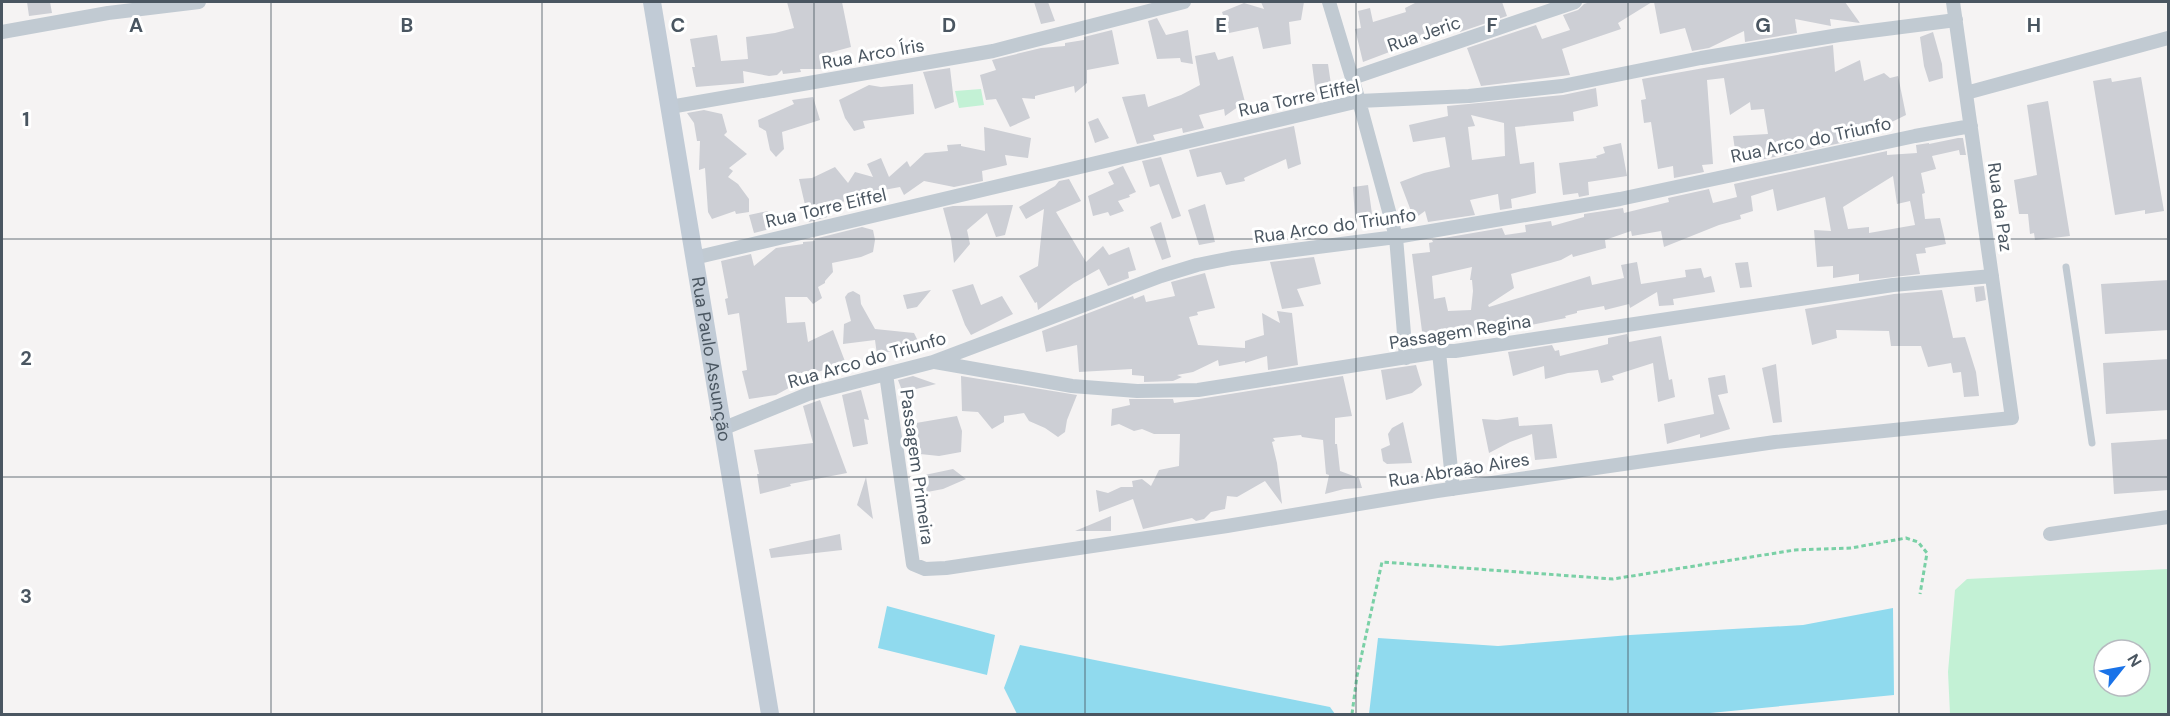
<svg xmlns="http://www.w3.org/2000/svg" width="2170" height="716" font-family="'DM Sans',sans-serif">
	<rect width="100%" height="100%" fill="#f5f3f3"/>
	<!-- green -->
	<path fill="#c3f1d5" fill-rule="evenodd" d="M981,89L984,105L959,108L955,91Z
		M2168,569V714H1950L1948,672L1955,590L1967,579ZM2104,650H2140V686H2104Z"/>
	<!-- water -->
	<path fill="#90daee" d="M887,606L995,635L987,675L878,648Z
		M1893,608L1894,695L1700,714H1369L1378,638L1498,646L1630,635L1803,625Z
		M1020,645L1330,707L1335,714H1017L1004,688Z"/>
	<!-- building -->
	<path fill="#cdcfd5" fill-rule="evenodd" d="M27,2H50L52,13L29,16Z
		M787,2H842L851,47L825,54L826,69H800L801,72L783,74L782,70L777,75L769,76L743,71L744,83L696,87L692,67H695L690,39L717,35L721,61L748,59L746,37L775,33L794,28Z
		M1034,2H1048L1055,21L1041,24Z
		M1261,2H1304L1301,20L1289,22L1291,44L1263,49L1258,27L1229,33L1222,12L1244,3L1264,9Z
		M1417,2H1502L1507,16L1460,32L1459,28L1445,31L1363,62L1355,29L1361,28L1358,11L1370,8L1373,22L1406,12L1405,8Z
		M1590,2H1652L1618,23L1621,29L1562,49L1570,75L1481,86L1467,48L1536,25L1542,39L1570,30L1563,15L1578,10L1584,4Z
		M1654,2H1845L1860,23L1830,19L1831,26L1795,19L1797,33L1745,42L1744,31L1709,48L1692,51L1685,28L1660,34Z
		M1157,18L1166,35L1188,30L1193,64L1181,62L1180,58L1157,59L1148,21Z
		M1112,30L1119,64L1087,70V83L1075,93L1074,86L1035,96V99L1022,98L1030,118L1010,127L996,99L986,100L980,75L996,70L992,60L1041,48L1065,46V43L1084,40V37Z
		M1933,32L1942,64L1943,78L1929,82L1924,66L1920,37Z
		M1833,45L1835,72L1860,60L1864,81L1884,73L1890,78L1898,76L1906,115L1855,140L1750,162L1749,155L1736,157L1733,136L1768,134L1764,109L1751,110L1750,102L1730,115L1724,78L1707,80L1713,164L1702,165L1704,172L1674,178L1673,166L1658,169L1651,122L1644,123L1641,100L1646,99L1642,79Z
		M1215,52L1218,60L1233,56L1245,102L1225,116L1224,109L1199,115L1204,128L1183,133L1182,128L1153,135L1155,140L1137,144L1122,97L1145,94L1148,107L1181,95L1200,85L1195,56Z
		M1312,64H1328L1332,91L1316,95Z
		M950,68L954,102L935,109L923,72Z
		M2141,77L2164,211L2145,214V210L2115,215L2093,81L2111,78L2112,82Z
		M913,84L914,114L863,121L865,128L854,131L845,118L839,100L869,85L881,87Z
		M1596,88L1598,106L1573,112L1574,121L1515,127L1520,164L1534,162L1536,193L1511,199L1512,208L1500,210L1498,194L1470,200L1475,215L1428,222L1425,211L1414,219L1400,182L1424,173L1450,167L1445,137L1413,142L1409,125L1448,116L1447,106L1563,95ZM1471,115L1504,123L1505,156L1472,160L1468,127L1475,126Z
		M813,97L820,120L782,132L784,149L776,157L770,150L766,131L759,127L758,120L794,104L792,100Z
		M2048,101L2070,236L2035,240L2034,233L2030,234L2028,214H2019L2014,180L2037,175L2027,105Z
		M704,110L722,114L727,132L724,135L747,154L729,168L733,171L728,177L738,184L749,199V212L736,214L735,211L712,219L708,212L705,168L699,170L700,141H697L694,123L687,113Z
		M1098,118L1109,138L1095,143L1088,122Z
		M1294,126L1301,164L1288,169L1286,159L1244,178L1245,181L1226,185L1221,172L1197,177L1189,150Z
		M984,127L1031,138L1028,158L1005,155L1007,165L982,171L983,181L954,187L924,181L904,195L900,187L873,192L847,201L826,205L831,216L809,222L799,179L812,178L835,167L848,183L855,172L873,177L867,164L881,158L889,177L907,161L910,167L925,153L948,151L947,145L961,144V146L985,151Z
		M1958,138H1963L1966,155H1960L1959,150L1932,156L1936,169L1921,173L1925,193L1922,194L1925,219L1940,218L1946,244L1925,248L1926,253L1916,254L1920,274L1859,281V274L1833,278V266L1817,267L1814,230L1831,231L1825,197L1777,211L1773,189L1751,196L1753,211L1740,215L1741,219L1719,225L1664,247L1661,231L1632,236L1631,231L1605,240L1606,248L1573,257L1572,254L1561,260L1511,274L1514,288L1488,305L1489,307L1590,276L1592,285L1624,278L1621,265L1637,262L1641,284L1686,277L1685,270L1701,268L1704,278L1711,276L1715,292L1673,299L1674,305L1659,306L1657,292L1630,308L1629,304L1605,310L1604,306L1577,311V313L1565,316L1566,318L1526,326L1525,322L1492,332L1452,333L1423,339L1412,254L1430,252L1429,243L1433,242L1432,240L1502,228L1505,235L1526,232L1525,225L1551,221L1552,226L1584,217V214L1623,208L1624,213L1669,202L1668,198L1709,189L1713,203L1737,197L1734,184L1887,151V155L1917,153L1916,145L1929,143V144ZM1893,176L1897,204L1910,201L1915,225L1869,233V227L1848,229L1843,207ZM1472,267L1470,280H1472L1473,291L1471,310L1448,311L1445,297L1434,299L1432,276Z
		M1621,143L1627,176L1588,182L1589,195L1579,197L1578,193L1563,195L1559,163L1597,158L1596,156L1605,153L1603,147Z
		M1161,157L1181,216L1172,219L1159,184L1150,187L1142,161Z
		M1123,166L1136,192L1129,195L1130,197L1118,201L1124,211L1110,216L1108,212L1093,216L1088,196L1114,184L1108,172Z
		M1069,179L1081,201L1056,212L1086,262L1103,246L1109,255L1129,247L1136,270L1128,272L1129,278L1108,286L1099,269L1074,283L1038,310L1037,302L1035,303L1019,276L1038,266L1044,209L1026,219L1019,207L1055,186L1059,181Z
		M1368,185L1372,214L1355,218L1353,187Z
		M1205,204L1215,242L1199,245L1188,210Z
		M1013,205L1005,235L996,237L987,213L967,230L970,244L954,263L951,238L943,208L953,206Z
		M768,211L774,228L754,233L749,215Z
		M1161,222L1171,257L1162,260L1150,227Z
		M862,227L873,230L875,240L873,252L861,257L832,263L833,272L825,281V283L818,287L822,298L813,304L807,297H785L787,323L805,322L808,342L833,330L846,364L810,374L796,384L776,395L749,399L742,371L747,370L739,313L728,315L725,299L728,298L721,261L751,254L754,266L776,248L803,244V242L815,241L814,239Z
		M1314,257L1321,284L1297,289L1304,306L1282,309L1270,262Z
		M1748,262L1752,287L1740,288L1735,263Z
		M1205,273L1215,308L1197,312L1198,315L1189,317L1198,345L1245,348V341L1264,335L1262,313L1280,323L1277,311L1292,313L1298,365L1268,370L1267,356L1245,363V361L1219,366L1218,360L1193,372L1177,375L1182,377L1173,381L1144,382V376L1132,375V369L1079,372L1077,345L1046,352L1042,331L1133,296L1134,299L1144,295L1146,302L1175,296L1171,282Z
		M2169,280V330L2105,334L2101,284Z
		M973,284L981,305L1002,296L1013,314L971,335L965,325L952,290Z
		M1984,286L1986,300L1976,302L1974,287Z
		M931,290L917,307L907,309L903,295Z
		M1942,290L1953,338L1965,337L1976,372L1979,396L1964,397L1961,372L1953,373L1951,363L1928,367L1921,346H1891L1889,331L1836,330L1837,338L1812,345L1805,309L1894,294Z
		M853,291L860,295L861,304L875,329L914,333L919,343L877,355L875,340L843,344L844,324L851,321L845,297L848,293Z
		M1627,334L1629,342L1661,336L1669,380L1672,379L1675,397L1658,402L1653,363L1612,376L1614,380L1601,383L1598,370L1568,373L1545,379L1544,366L1513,376L1508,352L1552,345L1555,351L1559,350L1560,356L1608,344V338Z
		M2169,359V410L2106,414L2103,363Z
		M1776,364L1782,422L1773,423L1762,368Z
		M1416,365L1422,385L1412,393L1386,400L1381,370Z
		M1725,375L1728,393L1718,395L1730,429L1700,438V434L1667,444L1664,424L1714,414L1708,378Z
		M913,376L936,384L916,389L913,394L903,393L898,380Z
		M961,376L1077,395L1067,420L1065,432L1058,437L1045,428L1029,421L1024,413L1004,416V422L992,429L978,412L962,411Z
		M1343,376L1352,416L1335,418V444H1337L1340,471L1359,478L1362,488L1344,489L1325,494L1329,475L1326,474L1323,440L1302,437L1301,435L1273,438L1275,441L1272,442L1277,463L1282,504L1265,481L1237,497L1227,496L1225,509L1211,512L1204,519L1196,521L1192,518L1143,529L1133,499L1099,512L1096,490L1108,493L1121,487H1133L1132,481L1142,479L1151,486L1159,470L1179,466L1180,434H1154L1142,429L1134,431L1119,424L1111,426L1112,409L1130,405L1129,399H1173L1174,403Z
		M861,390L869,420L864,419L868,444L853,447L842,395Z
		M820,400L847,473L790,484L791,486L760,494L757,474H759L754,450L813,443L803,406Z
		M957,416L962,431L961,452L939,456L920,454L916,423Z
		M1518,417L1519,426L1552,424L1557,458L1535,460L1532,434L1510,442L1489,453L1482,419L1497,420Z
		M1403,422L1412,463L1387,464L1383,461L1381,449L1390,445L1388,434L1392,428Z
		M2169,439V490L2114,494L2111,443Z
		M953,469L966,479L943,489L922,493L920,476Z
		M866,477L873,519L857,505Z
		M1111,516V531H1075Z
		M840,534L842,550L771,558L769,549Z"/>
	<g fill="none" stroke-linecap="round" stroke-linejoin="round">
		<!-- path -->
		<path stroke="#7ad0a6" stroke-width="3" stroke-dasharray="4.5 3" stroke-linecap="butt" d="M1352,714L1357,676L1382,562L1613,579L1795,550L1851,548L1906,538L1918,542L1927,553L1920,594"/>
		<!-- lane -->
		<path stroke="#c1cad2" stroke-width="7" d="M2066,267L2092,443"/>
		<!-- street -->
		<path stroke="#c1cad2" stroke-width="14" d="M1329,2L1359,101L1396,237L1406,358
			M2,32L108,13L199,2
			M1352,78L1575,2
			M1966,93L2168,38
			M670,107L993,51L1184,2
			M694,258L1359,101L1469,96L1562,86L1701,58L1839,35L1956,20
			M1439,352L1453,489
			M935,362L1072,386L1137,391L1198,390L1445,351H1455L1893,285L1992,276
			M886,374L913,564L925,569L946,568L1227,526L1437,491L1775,442L2012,418L1953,2
			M722,429L808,394L933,362L1161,276L1197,265L1232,258L1396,237L1620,199L1915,136L1971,126
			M2050,534L2168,517"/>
		<!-- secondary -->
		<path stroke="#c1cbd6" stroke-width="18" id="s1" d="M652,2L770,714"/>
	</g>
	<!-- grid -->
	<path fill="none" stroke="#4a5661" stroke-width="1.5" stroke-opacity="0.55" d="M271,2V714M542,2V714M814,2V714M1085,2V714M1356,2V714M1628,2V714M1899,2V714M2,239H2168M2,477H2168"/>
	<g text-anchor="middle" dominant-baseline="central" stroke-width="6" stroke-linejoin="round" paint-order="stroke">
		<!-- street labels -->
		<g font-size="18" fill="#4a5661" stroke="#fff">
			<text transform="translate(1424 34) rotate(-19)">Rua Jeric</text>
			<text transform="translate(873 54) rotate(-10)">Rua Arco Íris</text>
			<text transform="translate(1299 98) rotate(-12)">Rua Torre Eiffel</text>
			<text transform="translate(1811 140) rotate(-12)">Rua Arco do Triunfo</text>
			<text transform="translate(2000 207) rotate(82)">Rua da Paz</text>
			<text transform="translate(826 208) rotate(-13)">Rua Torre Eiffel</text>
			<text transform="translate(1335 226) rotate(-8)">Rua Arco do Triunfo</text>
			<text transform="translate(1460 332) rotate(-9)">Passagem Regina</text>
			<text stroke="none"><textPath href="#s1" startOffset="362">Rua Paulo Assunção</textPath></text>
			<text transform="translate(867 360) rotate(-16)">Rua Arco do Triunfo</text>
			<text transform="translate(917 467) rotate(82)">Passagem Primeira</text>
			<text transform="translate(1459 470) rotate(-9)">Rua Abraão Aires</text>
		</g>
	</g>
	<g font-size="20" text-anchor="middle" font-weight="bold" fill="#4a5661" stroke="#fff" stroke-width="6" stroke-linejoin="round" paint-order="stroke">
		<text x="136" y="32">A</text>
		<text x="407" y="32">B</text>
		<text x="678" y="32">C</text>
		<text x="949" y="32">D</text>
		<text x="1221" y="32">E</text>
		<text x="1492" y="32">F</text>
		<text x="1763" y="32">G</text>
		<text x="2034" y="32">H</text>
		<text x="26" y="126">1</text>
		<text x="26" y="365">2</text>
		<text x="26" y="603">3</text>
	</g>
	<!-- border -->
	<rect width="2170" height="716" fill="none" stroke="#4a5661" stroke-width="6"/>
	<!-- north arrow -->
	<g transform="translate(2122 668) rotate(59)"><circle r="28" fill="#ffffff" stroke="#b7bbc0" stroke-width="1.5"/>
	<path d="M0-4.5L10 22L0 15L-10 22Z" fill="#1a73e8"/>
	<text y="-9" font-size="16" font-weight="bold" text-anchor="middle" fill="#4a5661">N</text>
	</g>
</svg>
